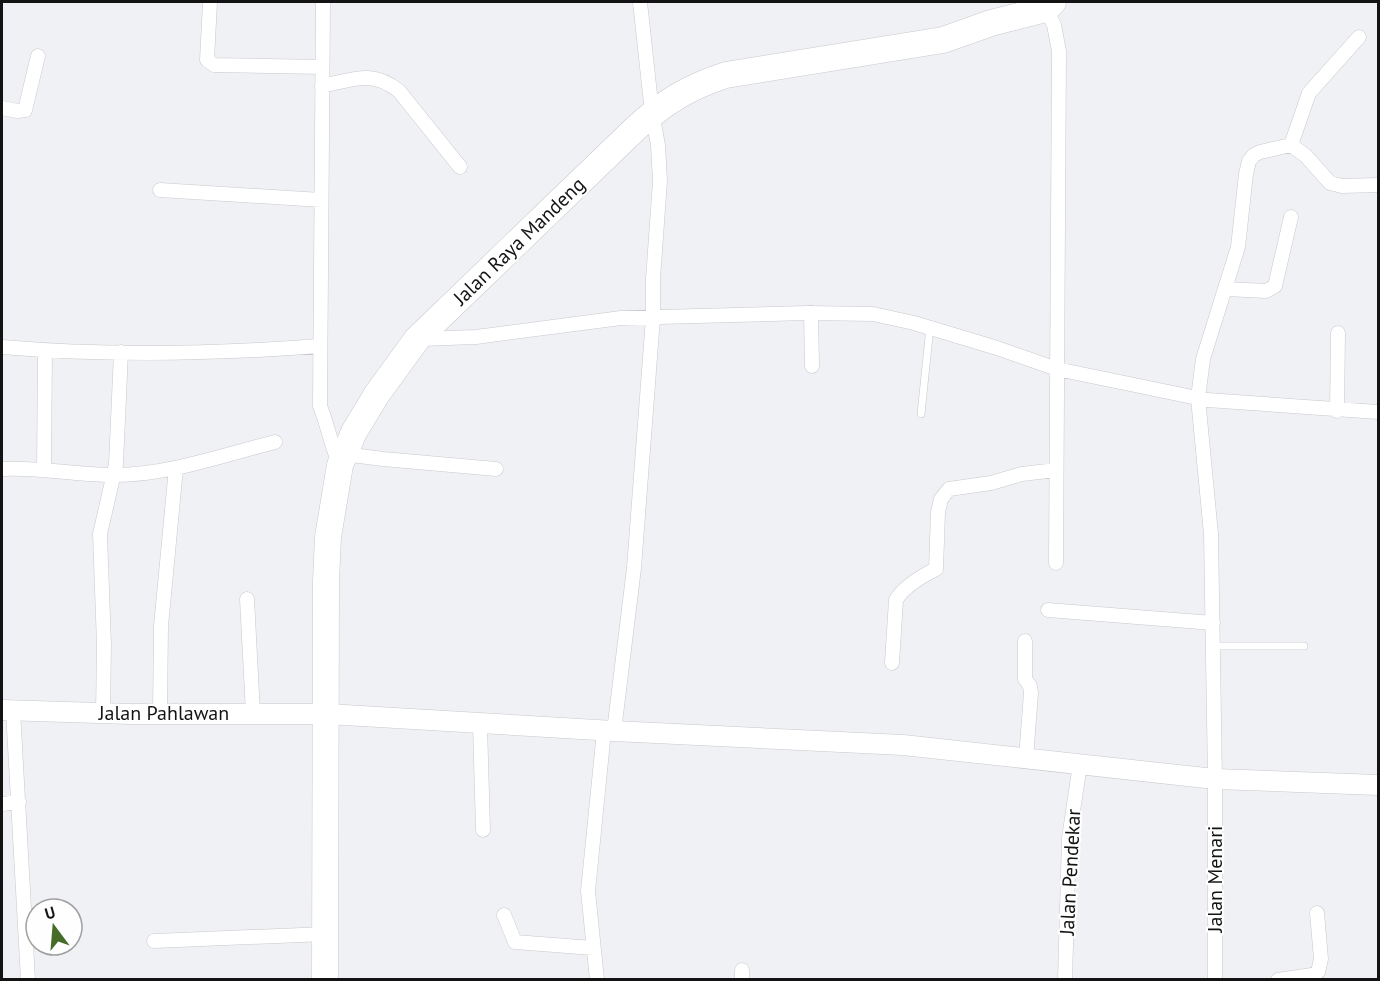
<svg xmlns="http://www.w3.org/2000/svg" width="1380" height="981" font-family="'PT Sans',sans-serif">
	<rect width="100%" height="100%" fill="#f0f1f5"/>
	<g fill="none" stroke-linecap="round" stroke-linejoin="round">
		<!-- lane casing -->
		<g stroke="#c9c9cd" stroke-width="8">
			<path id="lane" d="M921,414L930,327
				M1214,646H1304"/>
		</g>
		<!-- street casing -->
		<g stroke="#c9c9cd" stroke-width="15">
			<path id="street" d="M210,2L207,60L214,65L322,67
				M323,2L320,406C328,426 331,446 340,465
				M1046,9L1054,25L1059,51L1056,563
				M322,86C352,80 372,69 399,91L460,167
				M2,108L18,111L25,110L38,56
				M1291,145L1306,156L1330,183L1342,186L1378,185
				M160,190L321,200
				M1226,289L1266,291L1275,286L1291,217
				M811,313L812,366
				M420,339L476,337L621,318L807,313L873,314L914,323L997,348L1057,369L1207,400L1378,412
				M2,347C107,356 214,354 320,346
				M1337,411L1338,333
				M344,454L383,459L496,469
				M2,469C39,467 75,475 112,475C164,476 224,455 275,442
				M44,470L45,351
				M247,599L253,713
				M1048,610L1213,623
				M1025,641V679L1030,686L1031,693L1026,758
				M892,663L896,600C904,586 922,576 936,569L938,512L941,499L949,489L991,483L1022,474L1056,470
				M13,710L28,980
				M103,714L104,645L100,534L116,464L121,352
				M160,714L161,626L176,468
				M480,724L483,830
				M614,731L634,568L653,318V279L660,181L658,145L652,113L640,2
				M2,804L19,802
				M504,915L515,942L593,948
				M154,941L325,934
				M597,980L588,891L604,731
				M742,980V970
				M1065,980L1069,838L1080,764
				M1215,980V779L1211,534L1198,398L1203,359L1238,247L1246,174L1249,161L1254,155L1260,152L1291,145L1309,93L1359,37
				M1278,980L1312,975L1318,972L1321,959L1317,913"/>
		</g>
		<!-- secondary casing -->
		<g stroke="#c9c9cd" stroke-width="21">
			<path id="secondary" d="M2,710L130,714H327L614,731L903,745L1215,779L1378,785"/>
		</g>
		<!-- highway casing -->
		<g stroke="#c9c9cd" stroke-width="27">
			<path id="highway" d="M325,980L326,581L328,537L340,465L354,432L377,394L417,339L635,129C664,102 689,87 726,75L943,40L991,23L1046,9L1053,2"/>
		</g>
		<!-- lane -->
		<use href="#lane" stroke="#fff" stroke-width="7"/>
		<!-- street -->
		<use href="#street" stroke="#fff" stroke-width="14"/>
		<!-- secondary -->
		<use href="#secondary" stroke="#fff" stroke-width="20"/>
		<!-- highway -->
		<use href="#highway" stroke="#fff" stroke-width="26"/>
	</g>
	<g text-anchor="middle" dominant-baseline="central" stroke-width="4.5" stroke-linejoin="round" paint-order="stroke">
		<!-- street labels -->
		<g font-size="20" fill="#131314" stroke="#fefefe">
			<text transform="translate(519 241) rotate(-44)">Jalan Raya Mandeng</text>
			<text x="164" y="713">Jalan Pahlawan</text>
			<text transform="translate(1070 872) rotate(-87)">Jalan Pendekar</text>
			<text transform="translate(1215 879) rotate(-90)">Jalan Menari</text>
		</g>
	</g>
	<!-- border -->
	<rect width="1380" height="981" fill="none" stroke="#131314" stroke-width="6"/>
	<!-- north arrow -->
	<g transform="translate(54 927) rotate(344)"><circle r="28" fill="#fefefe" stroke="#a0a0a0" stroke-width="1.5"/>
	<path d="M0-4.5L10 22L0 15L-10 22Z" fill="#466d28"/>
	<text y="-9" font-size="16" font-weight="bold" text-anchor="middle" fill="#131314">U</text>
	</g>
</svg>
